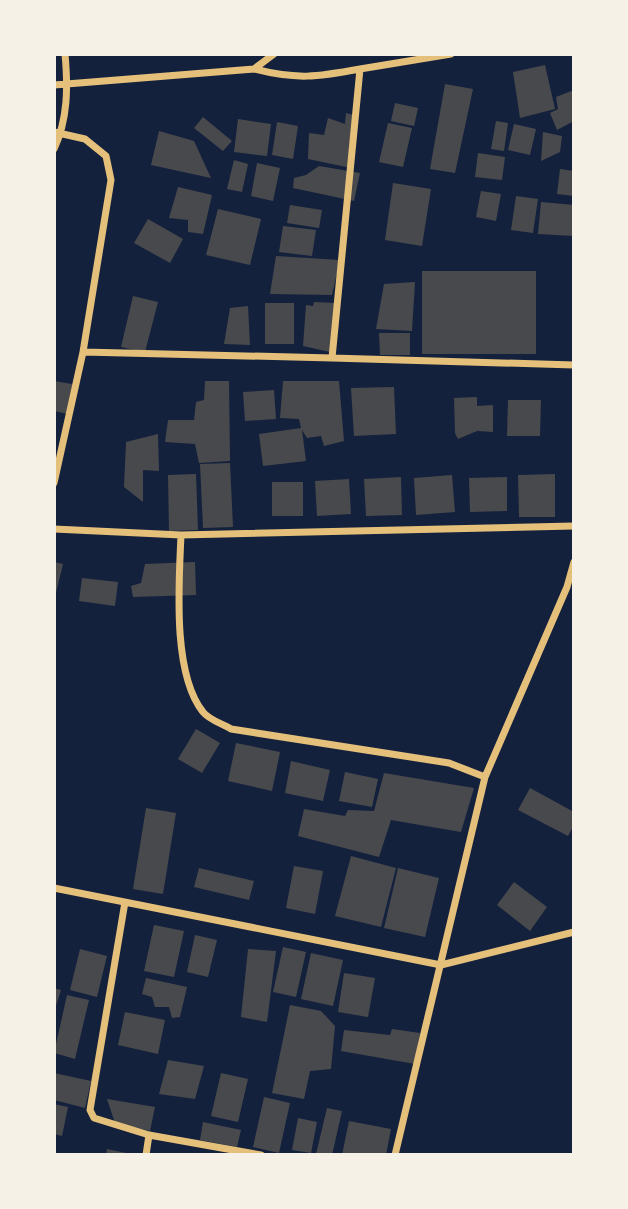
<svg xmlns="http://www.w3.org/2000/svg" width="628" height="1209" font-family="'Sofia Sans Condensed',sans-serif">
	<rect width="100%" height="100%" fill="#14213d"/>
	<!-- building -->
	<path fill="#48494c" d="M545,65L555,109L520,118L513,72Z
		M445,84L473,89L455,173L430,169Z
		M574,90V121L557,130L550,113L558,109L556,97Z
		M395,103L418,108L414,126L391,121Z
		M346,113L358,116L351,168L308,159L309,133L324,135L328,118L345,124Z
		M203,117L232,141L223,151L194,128Z
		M238,119L271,124L267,156L234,152Z
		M496,121L508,123L504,151L491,149Z
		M277,122L298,126L293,159L272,155Z
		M388,123L412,128L403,167L379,162Z
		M514,124L536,129L530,155L508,150Z
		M159,131L194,141L211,178L151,165Z
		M543,132L562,136L560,152L541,161Z
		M478,153L505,157L502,180L475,177Z
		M234,160L248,164L242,192L227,189Z
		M257,163L280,168L273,201L251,196Z
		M319,166L360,173L354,201L293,188L294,178L306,175Z
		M560,169L574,171V196L557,194Z
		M393,183L431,189L422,246L385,240Z
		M178,187L212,195L203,234L188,232V220L169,218Z
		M481,191L501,194L496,221L476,217Z
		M516,196L538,199L533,233L511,230Z
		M541,202L574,205V236L538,234Z
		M290,205L322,210L319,228L287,223Z
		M218,209L261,219L250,265L206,255Z
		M148,219L183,239L170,263L134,243Z
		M283,226L316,230L312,256L279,252Z
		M276,256L340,260L332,295L270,294Z
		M422,271H536V354H422Z
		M415,282L412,331L376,329L384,284Z
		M133,296L158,302L145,352L121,347Z
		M314,302L336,303L330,352L303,346L306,305L313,306Z
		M265,303H294V344H265Z
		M248,306L250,345L224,344L230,308Z
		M379,333H410V355H380Z
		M54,381L78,385L72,415L54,411Z
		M205,381H229L230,461L199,463L195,444L165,442L168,420H194L196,402L204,400Z
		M283,381H339L344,441L324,446L321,436L307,438L302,430L306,461L263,466L259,434L301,428L299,419L280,418Z
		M394,387L396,434L354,436L351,388Z
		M274,390L276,419L245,421L243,392Z
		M477,397V406L493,405V432L477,431L458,439L455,433L454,398Z
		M508,400H541L540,436H507Z
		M158,434L159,471L143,470V502L124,487L126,442Z
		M230,463L233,527L203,528L200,464Z
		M196,474L198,530L169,531L168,475Z
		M555,474V517H519L518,475Z
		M452,475L455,512L416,515L414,478Z
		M401,477L402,515L366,516L364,479Z
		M507,477V511L470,512L469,478Z
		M349,479L351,514L317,516L315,481Z
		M272,482H303V516H272Z
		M54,562L63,564L55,597H54Z
		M195,562L196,595L133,597L131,586L141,583L145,564Z
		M82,578L118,582L115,606L79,601Z
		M196,729L220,743L202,773L178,759Z
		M236,743L280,752L272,791L228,781Z
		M291,761L330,770L323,801L285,793Z
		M345,772L378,779L372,807L339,801Z
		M384,773L474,788L461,832L391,820L379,857L298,836L304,809L345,816L348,810L374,811Z
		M530,788L574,812V825L568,836L518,810Z
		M146,808L176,813L163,894L133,889Z
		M351,856L396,868L381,927L335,916Z
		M294,866L323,871L315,914L286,908Z
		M199,868L254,881L249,900L194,887Z
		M398,868L439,878L425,937L384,928Z
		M514,882L547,907L530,931L497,905Z
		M154,925L184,931L174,977L144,971Z
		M195,935L217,940L208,977L187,972Z
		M283,947L306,952L296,997L273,992Z
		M80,949L107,956L97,997L70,990Z
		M248,949L276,951L267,1022L241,1017Z
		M311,953L343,960L333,1006L301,999Z
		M344,973L375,978L368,1017L338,1012Z
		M146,978L187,987L180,1017L172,1018L169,1007H155L152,997L142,994Z
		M54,988L61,990L55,1009H54Z
		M67,995L89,1000L75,1059L54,1053Z
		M290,1005L321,1011L335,1026L331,1069L310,1071L304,1099L272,1093Z
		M125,1012L165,1020L158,1054L118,1045Z
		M392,1029L420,1033L415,1064L341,1051L344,1030L390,1035Z
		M168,1060L204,1066L195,1099L159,1094Z
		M54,1073L91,1081L85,1108L54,1100Z
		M221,1073L248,1079L238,1122L211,1116Z
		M264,1097L290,1103L279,1153L253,1147Z
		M107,1099L155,1107L150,1131L115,1123Z
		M54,1104L68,1107L62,1136L54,1134Z
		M327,1108L342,1111L332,1155H318L316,1154Z
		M298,1118L317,1122L311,1153L292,1150Z
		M349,1121L391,1129L386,1155H342Z
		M203,1122L241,1130L237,1147L200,1140Z
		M107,1149L131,1154V1155H106Z"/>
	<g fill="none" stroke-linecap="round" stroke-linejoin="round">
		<!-- minor -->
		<path stroke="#e5c07b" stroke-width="7" d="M254,69L274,54
			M54,85L254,69C297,80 317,77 360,69
			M54,132L85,139L106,156L111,180L83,352L54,483
			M54,149C68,119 68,87 65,54
			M83,352L332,358L360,69L451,54
			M332,358L574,365
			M54,529L181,535L574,526
			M181,535C179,583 172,673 203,712C209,720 223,724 231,729L449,763L485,777
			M54,888L441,965L574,932
			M125,902L90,1110L94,1118L149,1135L261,1155
			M146,1155L149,1135
			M395,1155L485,777L567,587L574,562"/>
	</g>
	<!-- border -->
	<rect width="628" height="1209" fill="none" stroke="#f6f1e7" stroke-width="112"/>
</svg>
